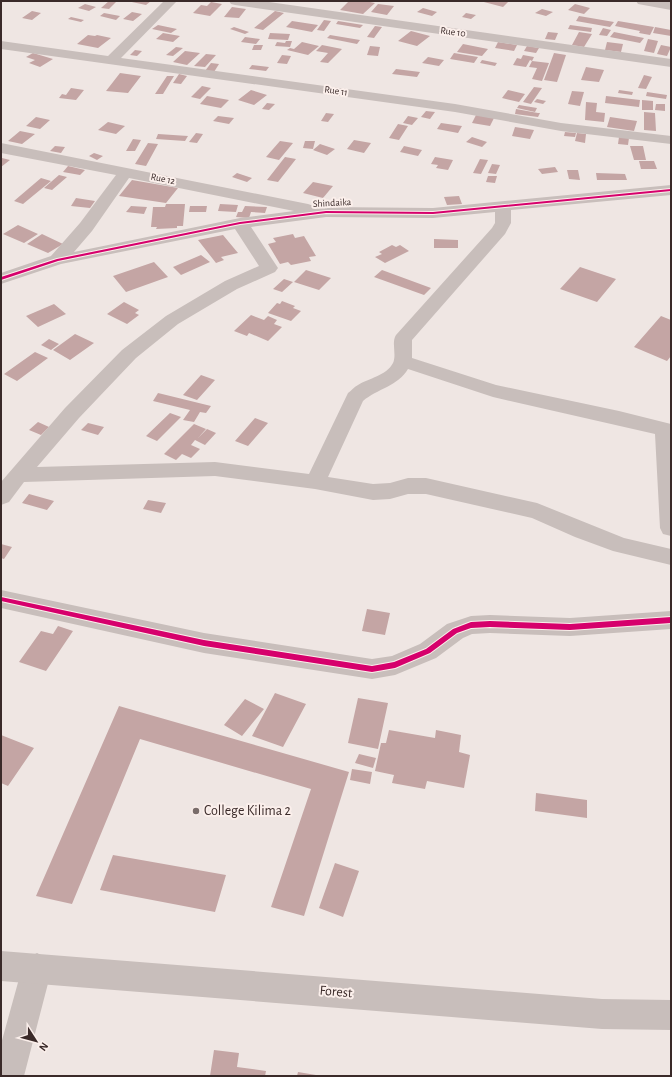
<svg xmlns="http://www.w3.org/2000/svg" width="672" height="1077" font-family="'Alegreya Sans',sans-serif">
	<rect width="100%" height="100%" fill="#efe6e3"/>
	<!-- building -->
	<path fill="#c4a5a4" d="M109,1H117L109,9L101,8Z
		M127,1H151L146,5Z
		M349,1H365L375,3L363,14L340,10Z
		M480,1H509L503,7Z
		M211,2L222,4L210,16L193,13L201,5L207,6Z
		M85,4L96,7L89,11L78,8Z
		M378,4L394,6L387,15L371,12Z
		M575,4L590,8L584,14L568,10Z
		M232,7L246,9L239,18L224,17Z
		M423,8L437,12L432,16L417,12Z
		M542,9L553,12L546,16L535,13Z
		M32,11L41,13L32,20L22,18Z
		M275,11L284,13L263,30L254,28Z
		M132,12L142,14L133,21L123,19Z
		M104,13L120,16L116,20L100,16Z
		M466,13L476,15L471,19L462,17Z
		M579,16L614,22L610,27L576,21Z
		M71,17L84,20L81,22L68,19Z
		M324,20L331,21L324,31L317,30Z
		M292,21L318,25L312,32L286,27Z
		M338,21L363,25L360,28L336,24Z
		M618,21L654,27L650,35L639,33L640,31L615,26Z
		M158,25L177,29L171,33L152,29Z
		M570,25L592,28L591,32L568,29Z
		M375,26L382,27L374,38L367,37Z
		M234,27L249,32L245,34L230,29Z
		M655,27L671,30V36L653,33Z
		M603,28L611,30L607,36L599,35Z
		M411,31L430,36L417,46L398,41Z
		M548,32L558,33L555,40L545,39Z
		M579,32L592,34L584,47L572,45Z
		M614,32L644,38L640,43L610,37Z
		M163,33L180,36L173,42L156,39Z
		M270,33L290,34L288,40L268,39Z
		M88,35L95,36L97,35L111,38L98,48L77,44Z
		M330,35L360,40L357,44L327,38Z
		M245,37L260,39L256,44L241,42Z
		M648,39L658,41L654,53L644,51Z
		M286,41H292L290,47L275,46L277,42L285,43Z
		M302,42L319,46L308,55L287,50L290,48L294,49Z
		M498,42L517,45L514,51L495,48Z
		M607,42L623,44L621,52L605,50Z
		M463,44L488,49L482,56L457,52Z
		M254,45H263L261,50H252Z
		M322,45L342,49L328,63L320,62L328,53L316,51Z
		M661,45L671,47L667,56L657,54Z
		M370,46L380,47L378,56L367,55Z
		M527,46L539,48L536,53L524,51Z
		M176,47L183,48L173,56L166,55Z
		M135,50L142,51L137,56L130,55Z
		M185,51L200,53L187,65L173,62Z
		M33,53L53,59L40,67L29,63L35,60L26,57Z
		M454,53L478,57L474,63L450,59Z
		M554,53L566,55L557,82L544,80Z
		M206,54L216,55L205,67L194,66Z
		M282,55L291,56L287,64L277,63Z
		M523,55L534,57L532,61L530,60L526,67L513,65L517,58L521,59Z
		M428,57L444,60L439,66L422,63Z
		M482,60L497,63L495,66L480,63Z
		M532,61L549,63L542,81L532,79L537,68L529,67Z
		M211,63L219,64L214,72L205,71Z
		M252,65L269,67L266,71L249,69Z
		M586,67L604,70L599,82L581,80Z
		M396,69L420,72L417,77L392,74Z
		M120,73L141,76L128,93L106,91Z
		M179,74L187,76L181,84L173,83Z
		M644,75L652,77L646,89L638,88Z
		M167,76H174L163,94H155Z
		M202,86L211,88L200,99L191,97Z
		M534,87L542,88L531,104L523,102Z
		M71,88L84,90L76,100L59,98L62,94L66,95Z
		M251,90L267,95L254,105L238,100Z
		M508,90L525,94L519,102L502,98Z
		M619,90L633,92L632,95L618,93Z
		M572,91L584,92L580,106L568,104Z
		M647,92L667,95L666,99L646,96Z
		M207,96L229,100L221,108L200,104Z
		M606,96L640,100L639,107L605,103Z
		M537,99L546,101L543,104L534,102Z
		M642,100L653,101V110H642Z
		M586,102L597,103L596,112L605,113L604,122L585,120Z
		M267,103L275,104L269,110L262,109Z
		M656,104H665V111L655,110Z
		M519,105L537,108L535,112L517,108Z
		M516,109L538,113H540L538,117L515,114Z
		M426,111L435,112L430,119L421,117Z
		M644,112L655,113L656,131L644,130Z
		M326,113L334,114L328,122L321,121Z
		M476,115L494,118L490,126L472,123Z
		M218,116L234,118L229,124L213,121Z
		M408,116L418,118L412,125L403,123Z
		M36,117L50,120L40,129L26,126Z
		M610,117L637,121L634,131L607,127Z
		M108,122L125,126L116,134L98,130Z
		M441,123L462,126L458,133L437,129Z
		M398,124L408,126L399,140L389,138Z
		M515,127L534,130L530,139L512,136Z
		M20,131L35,134L22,144L8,141Z
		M565,132L576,133L575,137L564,136Z
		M196,133L203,134L197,143L189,142Z
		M577,133L586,134L585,143L575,141Z
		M158,134L188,136L185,141L156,139Z
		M472,137L487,142L482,147L466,142Z
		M619,137L629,138L628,145L618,144Z
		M133,139L141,140L135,151H126Z
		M354,140L371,143L364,153L347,149Z
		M280,141L293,143L279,160L266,157Z
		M305,141H315L313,149L303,148Z
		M148,143L158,144L146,166L135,164Z
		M320,144L335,149L327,155L313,150Z
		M55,146L65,147L61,153L50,151Z
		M404,146L422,150L418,156L400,152Z
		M630,146H643L646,160H634Z
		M94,153L103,156L97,160L89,156Z
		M285,157L296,159L278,182L267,180Z
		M435,157L453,160L448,170L436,168L438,165L431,164Z
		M2,158L10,160L1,167V159Z
		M480,159L488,160L481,174L473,173Z
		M639,161H654L657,169H641Z
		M492,164L500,165L496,174L488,173Z
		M68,166L85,170L80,175L63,172Z
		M555,167L558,172L542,174L538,169Z
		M567,170H578L580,180L569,179Z
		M237,173L252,178L247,182L232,177Z
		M596,173L625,174L627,180H597Z
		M59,175L67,177L52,190L44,188Z
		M488,176H497L495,183L486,182Z
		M41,178L51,181L23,204L14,201Z
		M132,180L178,188L166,203L119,196Z
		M313,182L333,186L323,198L303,193Z
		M459,196L462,204L447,205L444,197Z
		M76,198L95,201L90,208L71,206Z
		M166,204H185L183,226H177V228L156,229L157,227H151L153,207H165Z
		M220,204L238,205L236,212L218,211Z
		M131,206L147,207L144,214L126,212Z
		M190,206H207L206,212H189Z
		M245,206L267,207L265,213L251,212L249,218L236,217L238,212H242Z
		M18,225L38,234L24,243L3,234Z
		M42,234L63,244L48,253L27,244Z
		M293,234L295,238L304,236L316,256L309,257L311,261L291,265L288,262L280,264L268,244L276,242L273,238Z
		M223,235L238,253L221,257L224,260L216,263L198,240Z
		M434,239L458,240V248H434Z
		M392,245L396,247L400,245L409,251L385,263L375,257L382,254L379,252Z
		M201,255L210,262L181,275L173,267Z
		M154,262L168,277L126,292L113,276Z
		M580,267L616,279L597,302L560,289Z
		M306,270L331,278L319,290L294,282Z
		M382,270L431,288L424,295L374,277Z
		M284,279L293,282L282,292L273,289Z
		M282,301L295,306L293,308L301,311L291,321L268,313L277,303L280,304Z
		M124,302L139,310L135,313L139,315L127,324L107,314Z
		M54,304L66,314L38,327L26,316Z
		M251,315L264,320L268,316L277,320L274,324L282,327L268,341L249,333L247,336L234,331Z
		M661,316L671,320V356L667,361L634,347Z
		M75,334L94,343L70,360L53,350Z
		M49,339L59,344L51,350L41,345Z
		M35,352L48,358L17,381L4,374Z
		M201,375L215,380L197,400L183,395Z
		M158,393L211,406L206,413L200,412L194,422L183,420L190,410L153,401Z
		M170,413L181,417L157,441L146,436Z
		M255,418L268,423L248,446L235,441Z
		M38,422L49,427L41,435L29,430Z
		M88,423L104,427L98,435L81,430Z
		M194,424L206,429L198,438L207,429L216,433L205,445L195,440L191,445L200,449L191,458L182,454L176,460L164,454Z
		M29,494L54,501L47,510L22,503Z
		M148,500L166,503L161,513L143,509Z
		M1,544L12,547L4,559L1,558Z
		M367,609L390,613L385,635L362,631Z
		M58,626L73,631L46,671L19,662L41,631L53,634Z
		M275,693L306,704L283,747L252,736Z
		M358,698L388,703L378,749L348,743Z
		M245,699L264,709L242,736L224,725Z
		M119,706L349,772L304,916L271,907L311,789L140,739L72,904L36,896Z
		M389,730L435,738L436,730L461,735L459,752L470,755L464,788L427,781L425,789L392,783L394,775L375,771L381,743H386Z
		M1,735L34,748L8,786L1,783Z
		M359,754L376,758L373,768L355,763Z
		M352,769L372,772L370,784L350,780Z
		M536,793L587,800V818L535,811Z
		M113,855L226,875L215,912L100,890Z
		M335,863L359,871L343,917L319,908Z
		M214,1050L239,1053L237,1067L266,1071L265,1076H210Z
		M298,1072L316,1075V1076H297Z"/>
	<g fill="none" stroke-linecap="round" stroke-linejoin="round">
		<!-- minor -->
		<path fill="#c8bebb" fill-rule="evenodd" d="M164,1H177L121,58L455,104L561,123L671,136V144L561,131L455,112L1,49V41L108,56Z
			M229,1H262L671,59V67L235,5L231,4Z
			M636,1L671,2V10L638,4Z
			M1,143L308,204L314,206L316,208L326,207L433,208L671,185V195L511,210V223L505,234L412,340V358L496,385L619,411L671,424V536L663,534L660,528L655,434L493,397L408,369C398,386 377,389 363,401L328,477L373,484L390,483L408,478H426L537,503L624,538L671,549V565L613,551L575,537L532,518L426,494H408L390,499L373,500L315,489L215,476L24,482L9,502L1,505V482L65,408L122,350L166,316L225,281L259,266L235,229L61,264L1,284V273L51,256L80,223L116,175L1,153ZM129,178L294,211L240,218L74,252L92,231ZM495,212V223L492,228L396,335C391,343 397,354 393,363C386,376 369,378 358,385C354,387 351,391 348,393L309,474L215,462L37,467L79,418L136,358L178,324L237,289L275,272L278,268L251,227L326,217L433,218Z
			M1,590L204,633L372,659L392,656L420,644L447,624L471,616L490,615L570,618L671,611V629L570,636L490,633L472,634L463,638L436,658L395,675L372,679L204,653L1,608Z
			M37,953L47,958L52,968L24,1076H1V1044L22,968L27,958Z"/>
		<!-- tertiary -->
		<path fill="#c8bebb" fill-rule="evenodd" d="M1,951L602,999L671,1000V1030L602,1029L1,981Z"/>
		<!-- cycleway casing -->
		<g stroke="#fbefeb" stroke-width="2">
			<path id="cycleway" d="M671,189V191L433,214L326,213L240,224L58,261L1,280V277L57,259L240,222L326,211L433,212Z
				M1,597L204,640L372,666L394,662L426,649L453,629L471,622L490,621L570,624L671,617V623L570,630L490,627L471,628L457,633L430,653L395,668L372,672L204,646L1,601Z"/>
		</g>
		<!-- cycleway -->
		<use href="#cycleway" fill="#d6006c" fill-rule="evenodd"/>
	</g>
	<!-- markers -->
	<circle fill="#796c6a" stroke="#fbefeb" stroke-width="1.5" cx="196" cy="811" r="4"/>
	<g text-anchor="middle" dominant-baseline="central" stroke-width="4" stroke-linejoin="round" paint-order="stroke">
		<!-- far-street labels -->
		<g font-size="10" fill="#3a2a29" stroke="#fbefeb">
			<text transform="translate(453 32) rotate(8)">Rue 10</text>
			<text transform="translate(336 91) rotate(8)">Rue 11</text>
			<text transform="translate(163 179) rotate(11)">Rue 12</text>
			<text transform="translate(332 203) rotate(-3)">Shindaika</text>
		</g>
		<!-- near-poi labels -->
		<g font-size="14" fill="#3a2a29" stroke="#fbefeb" text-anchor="start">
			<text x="204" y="811">College Kilima 2</text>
		</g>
		<!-- near-street labels -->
		<g font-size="14" fill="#3a2a29" stroke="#fbefeb">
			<text transform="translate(336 992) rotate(5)">Forest</text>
		</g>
	</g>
	<!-- border -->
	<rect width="672" height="1077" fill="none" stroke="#3a2a29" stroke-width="4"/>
	<!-- north arrow -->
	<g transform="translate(36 1041) rotate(126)" stroke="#fbefeb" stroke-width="3" paint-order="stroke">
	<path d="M0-3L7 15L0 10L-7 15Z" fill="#3a2a29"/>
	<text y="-6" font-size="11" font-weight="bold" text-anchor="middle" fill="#3a2a29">N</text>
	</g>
</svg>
